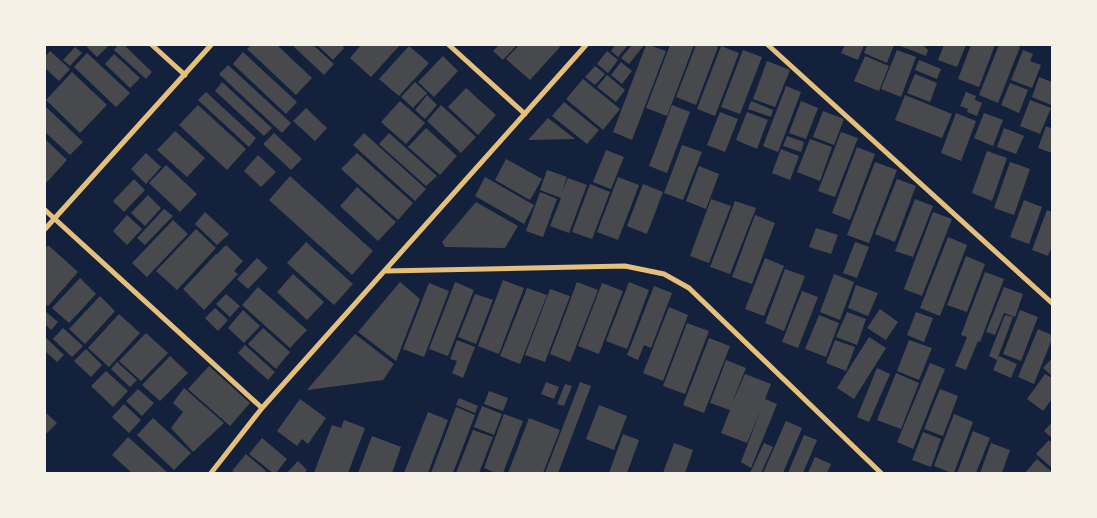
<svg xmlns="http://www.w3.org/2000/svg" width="1097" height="518" font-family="'Work Sans',sans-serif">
	<rect width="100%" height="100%" fill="#14213d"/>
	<!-- building -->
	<path fill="#48494c" d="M89,45H109L97,57L87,47Z
		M118,45H124L152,72L146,79L114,50Z
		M251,45H277L312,78L296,95L247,49Z
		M292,45H313L334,64L324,75Z
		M317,45H342L344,48L333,60Z
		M361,45H400L371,77L350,58Z
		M499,45H517L503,60L493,51Z
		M519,45H558L560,47L530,80L506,59Z
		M615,45H628L618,57L611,51Z
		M632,45H644L629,64L621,58Z
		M646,45H649L666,51L632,140L613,132Z
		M670,45H694L667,116L646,108Z
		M696,45H713L718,47L696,105L676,97Z
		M845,45H864L858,60L841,53Z
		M867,45H894L887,63L864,53Z
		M898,45H923L928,50L926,56Z
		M944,45H966L957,67L938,60Z
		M971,45H995L979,87L958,79Z
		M999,45H1016L1020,47L998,103L979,95Z
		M409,46L429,63L399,96L379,79Z
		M721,46L739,53L715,116L697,109Z
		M75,47L82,53L70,66L63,60Z
		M743,50L762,57L740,114L721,107Z
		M897,50L916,57L901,97L881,89Z
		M1023,50L1033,54L1030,61L1041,65L1032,88L1011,80Z
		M50,51L70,69L59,81L45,68V57Z
		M607,51L618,60L608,73L597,64Z
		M243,52L297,102L286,114L233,64Z
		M87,53L130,93L116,107L74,67Z
		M114,54L140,78L130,88L105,64Z
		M443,56L458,71L434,97L418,82Z
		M865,56L889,66L879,91L854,81Z
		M919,60L941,69L937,79L915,70Z
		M767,61L790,70L775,107L753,99Z
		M621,62L632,71L622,84L611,75Z
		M228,65L291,123L282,133L219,74Z
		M595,66L605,74L595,85L585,77Z
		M72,72L107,105L80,133L46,100Z
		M915,74L937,83L930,102L907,93Z
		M607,75L625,90L616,102L597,87Z
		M1039,77L1052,82L1051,105L1032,97Z
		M583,79L620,109L603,130L566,99Z
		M222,82L272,128L264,136L215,91Z
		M415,82L427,93L413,108L401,97Z
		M1010,83L1028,90L1019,113L1001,105Z
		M786,86L801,92L778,152L763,146Z
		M466,88L496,115L478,135L448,107Z
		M206,92L256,138L249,147L198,100Z
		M966,92L976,96L975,100L982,103L977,116L967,112L968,109L960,106Z
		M427,95L437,105L425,119L415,110Z
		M905,95L952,114L942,138L895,120Z
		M1030,100L1051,108L1040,134L1020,126Z
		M400,101L425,123L406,144L381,122Z
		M751,101L773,110L771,117L748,109Z
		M801,101L818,108L806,139L789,133Z
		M564,102L599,130L587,144L552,116Z
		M198,105L246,149L227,170L179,125Z
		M441,105L476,137L461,153L427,121Z
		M672,105L690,112L667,173L649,166Z
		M45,106L83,142L70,155L45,132Z
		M306,108L327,128L315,141L293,121Z
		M823,111L844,119L834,145L813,137Z
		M720,112L738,119L725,152L707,145Z
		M747,112L768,120L757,149L736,140Z
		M956,113L976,121L961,161L941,153Z
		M984,113L1003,120L993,146L974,138Z
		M548,118L575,139L528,140Z
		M1046,126L1052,129V153L1038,148Z
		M426,128L457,156L440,175L408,147Z
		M1004,128L1024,136L1016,154L997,147Z
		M175,131L205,158L187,177L157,150Z
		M841,132L858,138L835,197L818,191Z
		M274,133L302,159L291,170L263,144Z
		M364,133L426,189L415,201L353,145Z
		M389,133L437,176L426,186L379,144Z
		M787,136L804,142L801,152L783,146Z
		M45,139L67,160L47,182L45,181Z
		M810,139L832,147L820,181L797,172Z
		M682,145L702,152L683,200L664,193Z
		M857,147L875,154L850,220L832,213Z
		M781,149L799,156L790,180L772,173Z
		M606,150L624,157L611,189L593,182Z
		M987,151L1007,158L992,201L972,193Z
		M146,153L161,167L146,184L131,169Z
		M357,153L413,203L398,220L341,169Z
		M258,155L276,172L261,187L244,171Z
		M506,159L542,179L530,200L495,180Z
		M875,162L897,170L869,243L847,235Z
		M1010,162L1030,169L1014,215L994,208Z
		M166,165L197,194L180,212L149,183Z
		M699,166L719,174L706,209L686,201Z
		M547,170L567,177L562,192L568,178L587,185L569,233L550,226L561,198L540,190Z
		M290,176L373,251L352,275L269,200Z
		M485,177L534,205L524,224L475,196Z
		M618,177L639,185L618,240L597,232Z
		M134,179L145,190L124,212L113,201Z
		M897,179L916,186L895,242L875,234Z
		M590,184L610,192L592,239L572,232Z
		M643,184L663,192L647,234L627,226Z
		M357,187L396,222L378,241L340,206Z
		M540,192L557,199L543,237L526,231Z
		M148,195L161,208L145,226L131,213Z
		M711,199L731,206L709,263L690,256Z
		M915,199L933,206L913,257L895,251Z
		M1024,200L1042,207L1029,244L1010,237Z
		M735,201L756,208L730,274L710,267Z
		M476,202L518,226L505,248L445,247L442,242Z
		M164,209L173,216L145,245L137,238Z
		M1047,210L1052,212V246L1048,256L1032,250Z
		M205,212L229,234L217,245L195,224Z
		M933,212L952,219L922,296L904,289Z
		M127,215L142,229L127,245L113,231Z
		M755,215L775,223L752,284L732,277Z
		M173,220L188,234L147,277L132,263Z
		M816,228L838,235L831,254L809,247Z
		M196,229L216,248L177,290L156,271Z
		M948,237L967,245L940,316L920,308Z
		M306,242L353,284L334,305L287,263Z
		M855,242L869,247L857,278L843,273Z
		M48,245L78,272L48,306L45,303V249Z
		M226,245L243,261L234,271L238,274L204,310L183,289L216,254H217Z
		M966,256L985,264L967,312L947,305Z
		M257,258L268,268L248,289L237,279Z
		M765,258L784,266L764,316L745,309Z
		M785,269L805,276L784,331L765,323Z
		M985,272L1004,279L980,342L978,341L966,370L955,366L967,337L961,335Z
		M293,274L324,302L307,320L277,292Z
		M834,274L854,282L840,320L820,312Z
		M80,278L96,294L69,323L52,308Z
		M503,280L524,288L499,354L478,346Z
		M400,282L420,299L396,361L358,332Z
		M455,282L474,290L448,356L429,349Z
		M577,282L598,290L570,362L550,354Z
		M629,282L649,290L627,349L606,341Z
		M429,283L449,291L424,357L403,349Z
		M602,283L623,291L599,354L578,346Z
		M856,285L878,293L868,316L848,308Z
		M654,286L672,293L651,348L644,345L638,360L627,355Z
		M258,287L307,330L290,348L242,305Z
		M1004,287L1023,294L1015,317L1004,313L995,335L986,332Z
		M527,288L547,295L520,364L500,356Z
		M550,289L570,296L545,362L525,355Z
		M802,291L818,297L798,348L782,342Z
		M226,294L240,306L230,317L216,304Z
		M475,294L493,300L476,344L458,337Z
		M100,296L115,311L85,344L69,329Z
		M669,307L688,315L663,381L643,373Z
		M215,308L228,320L218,331L205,318Z
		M880,309L898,322L886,340L867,328Z
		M243,310L260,326L244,343L228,328Z
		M1020,310L1038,317L1021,361L1003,354Z
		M45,311L58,322L51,330L45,324Z
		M847,312L866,319L857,345L836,337Z
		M916,312L933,318L924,342L907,335Z
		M119,314L140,333L109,367L88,348Z
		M819,315L839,323L826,357L805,349Z
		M1005,315L1013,317L997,360L989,356Z
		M687,323L709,331L685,394L663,386Z
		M63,328L83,346L72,357L53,339Z
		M263,328L290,352L276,369L248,344Z
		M1038,329L1052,335V339L1034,384L1018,377Z
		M146,333L168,353L141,381L119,361Z
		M355,334L394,364L383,380L307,390Z
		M45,337L64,355L57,362L45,351Z
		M869,337L886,348L854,399L837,388Z
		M709,338L730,346L704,413L683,405Z
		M457,340L475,347L463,378L452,373L457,361L450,359Z
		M835,340L855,347L846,371L826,363Z
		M909,340L932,348L919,380L897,371Z
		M245,345L275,372L268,380L238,353Z
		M86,349L102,365L91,377L74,361Z
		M170,356L188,373L160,401L142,385Z
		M999,356L1017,364L1011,378L993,370Z
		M1052,358V376L1043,368Z
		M726,360L746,368L730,408L745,374L771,384L765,399L777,404L751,468L741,462L761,409L747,443L721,433L730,410L710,403Z
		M117,362L137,380L130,387L111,369Z
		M930,363L945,369L913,449L897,442Z
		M209,366L250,403L230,426L188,389Z
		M877,368L890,374L869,422L857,417Z
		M106,371L128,391L113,407L91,386Z
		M896,373L919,383L901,429L877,420Z
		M1045,374L1052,378V399L1043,411L1027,399Z
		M546,382L559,387L554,399L541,394Z
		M580,382L591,386L558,473H545Z
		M565,384L572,386L564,406L557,404Z
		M184,388L224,423L193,452L171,428L183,412L173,403Z
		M138,389L154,403L142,416L126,401Z
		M940,389L958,396L943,436L924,429Z
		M489,391L508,398L503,411L484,404Z
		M459,398L478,406L475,413L456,405Z
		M300,399L326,418L308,444L302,439L297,446L277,431Z
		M124,404L141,420L129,433L112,417Z
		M599,405L627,416L614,450L586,439Z
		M482,406L502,414L494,435L474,427Z
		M456,407L475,415L453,473H431Z
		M45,412L57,423L47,433L45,431Z
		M428,412L448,420L428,473H404Z
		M504,414L523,421L503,473H496L484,468Z
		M954,414L973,422L954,473H952L934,466Z
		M153,418L191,453L174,470L137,435Z
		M529,418L560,430L543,473H508Z
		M344,420L365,428L348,473H314L332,425L341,428Z
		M786,421L802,428L783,473H763Z
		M1052,422V438L1044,431Z
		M473,430L493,437L479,473H456Z
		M973,431L990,438L976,473H957Z
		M923,432L941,439L931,467L912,460Z
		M623,434L639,440L627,473H609Z
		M804,435L817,440L803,473H788Z
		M372,436L401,447L392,473H358Z
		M128,437L168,473H132L112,455Z
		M262,438L287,459L276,473H273L249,454Z
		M1049,440L1052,443V468L1036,454Z
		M674,443L693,450L685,473H663Z
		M764,443L773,447L761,473H750Z
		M991,443L1010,450L1002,473H980Z
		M246,454L266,471L264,473H235L232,471Z
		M815,457L831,464L827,473H808Z
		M1037,459L1052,472V473H1025Z
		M298,461L307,470L304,473H287Z"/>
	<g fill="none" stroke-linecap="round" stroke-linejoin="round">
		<!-- minor -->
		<path stroke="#e5c07b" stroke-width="5" d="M152,45L185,75
			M449,45L525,114
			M768,45L1052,303
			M45,210L262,408
			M45,229L211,45
			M385,271L625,266L664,274L689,288L881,473
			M211,473L262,408L586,45"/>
	</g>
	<!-- border -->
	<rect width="1097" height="518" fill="none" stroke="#f6f1e7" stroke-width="92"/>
</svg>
